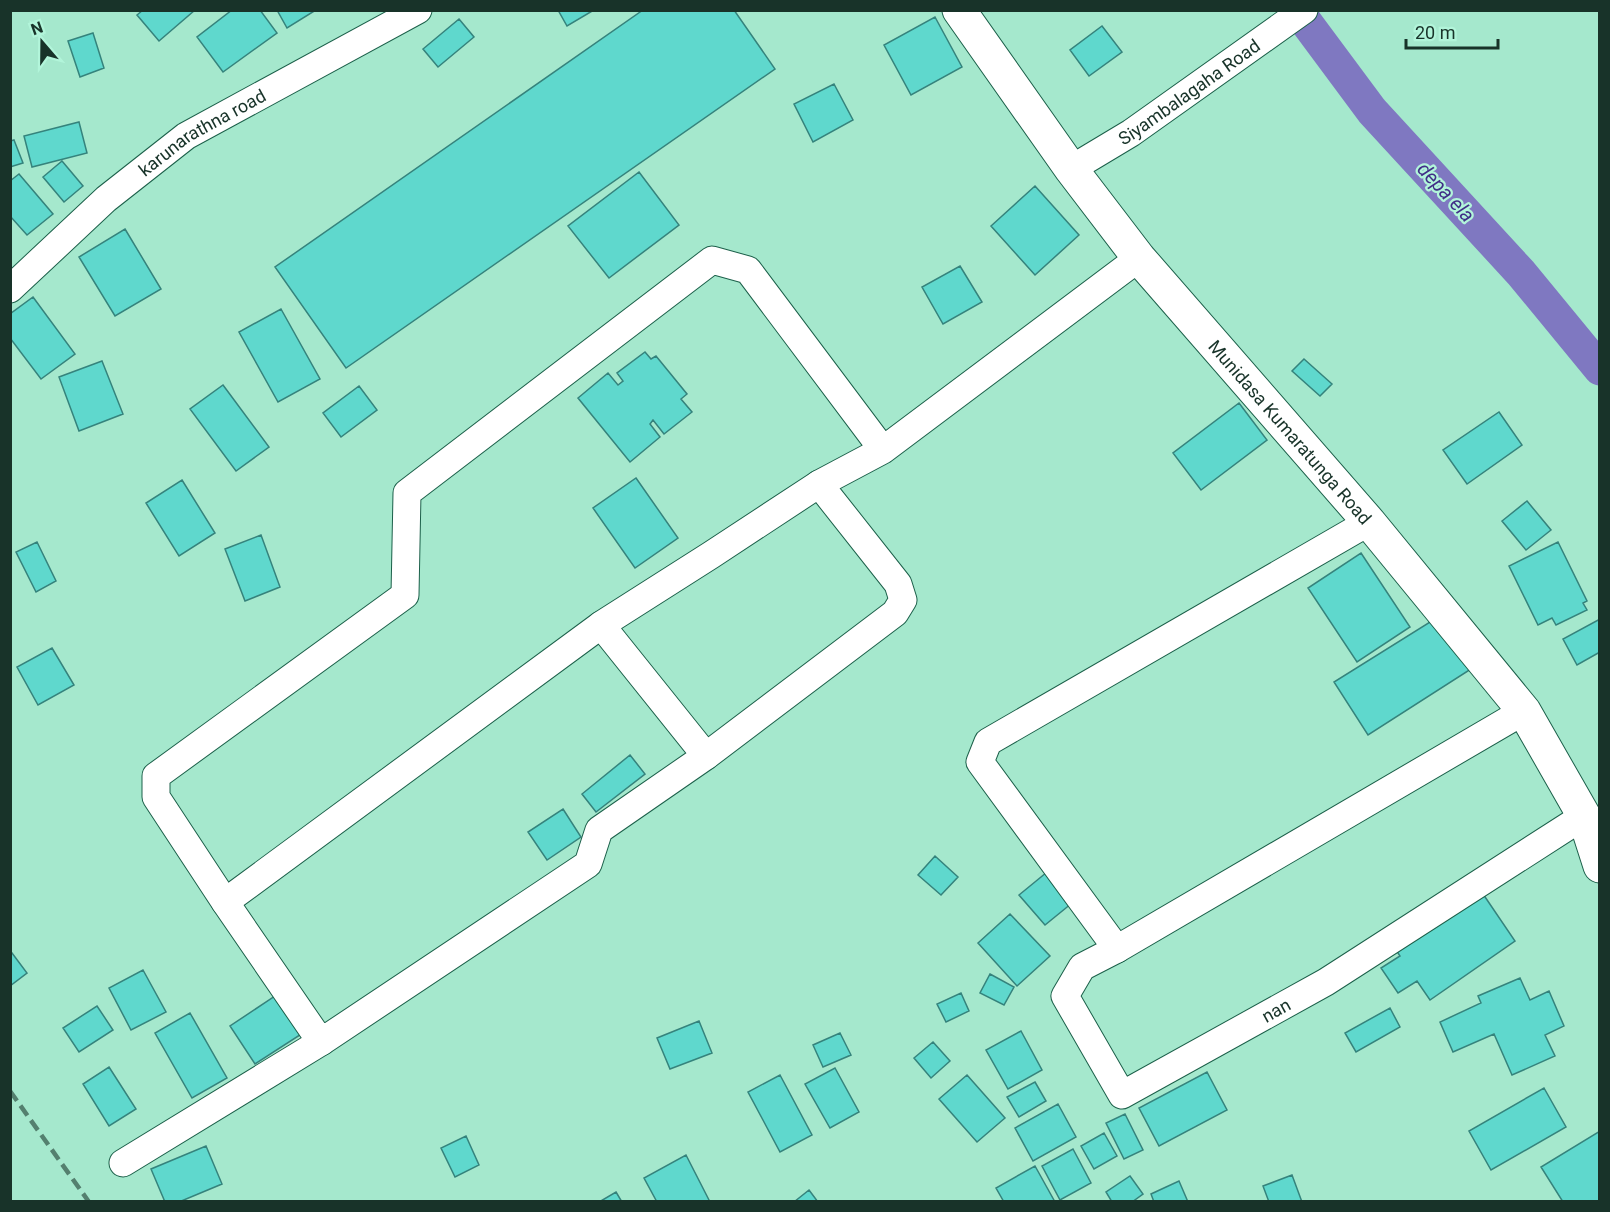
<svg xmlns="http://www.w3.org/2000/svg" width="1610" height="1212" font-family="Roboto,sans-serif">
	<rect width="100%" height="100%" fill="#a5e8cd"/>
	<g fill="none" stroke-linecap="round" stroke-linejoin="round">
		<!-- canal -->
		<path stroke="#7f78c1" stroke-width="33" d="M1297,10L1372,111L1521,273L1600,369"/>
	</g>
	<!-- building -->
	<path fill="#5fd8cd" stroke="#35837c" stroke-width="1.5" d="M143,10H195L159,41L137,15Z
		M232,10H260L277,33L223,72L197,37Z
		M277,10H316L287,28Z
		M558,10H594L567,26Z
		M643,10H734L775,69L346,368L275,267Z
		M935,17L962,67L911,95L884,45Z
		M459,19L474,37L438,67L423,49Z
		M1102,26L1122,52L1089,76L1070,50Z
		M93,33L104,68L80,77L68,41Z
		M834,84L853,120L813,142L794,104Z
		M79,122L87,153L32,167L24,136Z
		M14,140L23,163L10,167V141Z
		M62,161L83,186L64,202L43,177Z
		M639,172L679,225L609,278L568,226Z
		M19,174L53,214L27,235L10,216V181Z
		M1035,186L1079,235L1035,275L991,226Z
		M125,229L161,289L115,316L79,257Z
		M960,266L982,302L943,324L922,287Z
		M33,297L75,354L41,379L10,338V314Z
		M281,309L320,379L278,402L239,332Z
		M645,352L651,359L656,356L687,394L681,399L692,412L664,434L653,420L650,424L660,437L630,462L578,398L608,373L618,385L623,381L617,373Z
		M1304,359L1332,384L1320,396L1292,371Z
		M102,361L123,414L79,431L59,377Z
		M223,385L269,447L236,471L190,409Z
		M359,386L377,410L341,437L323,413Z
		M1239,403L1267,440L1201,490L1173,453Z
		M1499,412L1522,445L1467,484L1443,450Z
		M636,478L678,538L635,568L593,508Z
		M182,480L215,533L179,556L146,503Z
		M1527,501L1551,530L1526,550L1502,521Z
		M261,535L280,587L245,601L225,549Z
		M37,542L56,581L36,592L16,552Z
		M1558,542L1587,601L1583,603L1587,610L1556,625L1552,618L1538,625L1509,566Z
		M1361,553L1410,627L1357,662L1308,588Z
		M1438,617L1471,669L1368,735L1334,682Z
		M1600,619V652L1577,665L1563,639Z
		M52,648L74,685L38,705L17,667Z
		M630,755L645,774L596,812L582,794Z
		M563,809L581,837L547,860L528,832Z
		M935,856L958,877L941,895L918,875Z
		M1052,868L1077,899L1045,925L1019,895Z
		M1481,891L1515,941L1430,1000L1417,981L1398,993L1381,968L1400,956L1396,950Z
		M1010,914L1050,956L1017,986L978,943Z
		M12,953L27,973L10,986V954Z
		M143,970L166,1012L131,1030L109,988Z
		M990,974L1014,987L1004,1005L980,993Z
		M1520,978L1530,1000L1549,991L1564,1026L1545,1035L1555,1056L1512,1075L1494,1034L1453,1052L1440,1022L1481,1003L1478,996Z
		M961,993L969,1011L946,1022L937,1004Z
		M278,994L303,1033L255,1064L230,1026Z
		M97,1006L113,1030L79,1052L63,1028Z
		M1390,1008L1400,1027L1356,1052L1345,1033Z
		M190,1013L227,1078L192,1098L155,1033Z
		M699,1021L712,1053L670,1069L657,1038Z
		M1021,1031L1042,1070L1008,1089L986,1050Z
		M840,1033L851,1055L823,1067L813,1045Z
		M933,1042L950,1061L931,1078L914,1058Z
		M109,1067L136,1109L109,1126L83,1084Z
		M835,1068L859,1112L830,1128L805,1084Z
		M1207,1072L1227,1110L1159,1146L1139,1108Z
		M780,1075L812,1135L780,1152L748,1092Z
		M967,1075L1005,1118L977,1142L939,1099Z
		M1035,1082L1046,1101L1019,1117L1007,1097Z
		M1544,1088L1566,1127L1491,1170L1469,1131Z
		M1058,1104L1076,1137L1033,1161L1015,1128Z
		M1125,1114L1143,1150L1124,1159L1106,1123Z
		M1600,1131V1202H1563L1541,1167Z
		M1104,1133L1117,1156L1094,1169L1081,1146Z
		M466,1136L479,1165L455,1177L441,1148Z
		M206,1146L222,1184L179,1202H165L151,1169Z
		M1073,1149L1091,1183L1060,1200L1042,1166Z
		M686,1155L710,1202H657L644,1178Z
		M1035,1166L1055,1202H1004L996,1188Z
		M1292,1175L1302,1202H1269L1263,1186Z
		M1130,1176L1143,1194L1132,1202H1112L1106,1192Z
		M1179,1181L1188,1202H1154L1151,1194Z
		M809,1190L818,1202H794Z
		M616,1192L622,1202H599Z"/>
	<g fill="none" stroke-linecap="round" stroke-linejoin="round">
		<!-- minor casing -->
		<g stroke="#1c604a" stroke-width="29">
			<g id="minor">
				<path id="s1" d="M1071,169L1131,133L1304,10"/>
				<path id="s2" d="M10,289L106,199L186,136L418,10"/>
				<path d="M883,450L748,270L712,260L407,493L405,595L156,776V797L225,902L321,1042L588,864L599,830L706,756L601,625L711,555L819,484L883,450L1139,258"/>
				<path d="M1369,522L988,742L980,762L1117,949L1524,711"/>
				<path d="M706,756L895,613L903,600L898,584L819,484"/>
				<path d="M225,902L601,625"/>
				<path id="s3" d="M1117,949L1082,967L1065,996L1122,1095L1326,982L1584,816"/>
				<path d="M123,1163L321,1042"/>
			</g>
		</g>
		<!-- tertiary casing -->
		<g stroke="#1c604a" stroke-width="35">
			<g id="tertiary">
				<path id="s4" d="M959,10L1071,169L1139,258L1369,522L1524,711L1584,816L1600,866"/>
			</g>
		</g>
		<!-- minor -->
		<use href="#minor" stroke="#fff" stroke-width="27"/>
		<!-- tertiary -->
		<use href="#tertiary" stroke="#fff" stroke-width="33"/>
		<!-- rail -->
		<path stroke="#54806f" stroke-width="4.5" stroke-dasharray="12 6" stroke-linecap="butt" d="M10,1091L89,1202"/>
	</g>
	<g text-anchor="middle" dominant-baseline="central" stroke-width="4.5" stroke-linejoin="round" paint-order="stroke">
		<!-- street labels -->
		<g font-size="18" fill="#183329" stroke="#b2f5da">
			<text stroke="none"><textPath href="#s1" startOffset="141">Siyambalagaha Road</textPath></text>
			<text stroke="none"><textPath href="#s2" startOffset="249">karunarathna road</textPath></text>
			<text stroke="none"><textPath href="#s4" startOffset="537">Munidasa Kumaratunga Road</textPath></text>
			<text stroke="none"><textPath href="#s3" startOffset="363">nan</textPath></text>
		</g>
		<!-- water labels -->
		<g font-size="20" font-style="italic" fill="#412f87" stroke="#b2f5da">
			<text transform="translate(1446 192) rotate(47)">depa ela</text>
		</g>
	</g>
	<!-- border -->
	<rect width="1610" height="1212" fill="none" stroke="#183329" stroke-width="24"/>
	<!-- north arrow -->
	<g transform="translate(42 42) rotate(340)" stroke="#b2f5da" stroke-width="4.5" paint-order="stroke">
	<path d="M0-4.5L10 22L0 15L-10 22Z" fill="#183329"/>
	<text y="-9" font-size="16" font-weight="bold" text-anchor="middle" fill="#183329">N</text>
	</g>
	<!-- scale -->
	<path d="M1406 39v9h92v-9" fill="none" stroke="#183329" stroke-width="3"/>
	<text x="1415" y="39" font-size="18" fill="#183329" stroke="#b2f5da" stroke-width="4.5" paint-order="stroke">20 m</text>
</svg>
